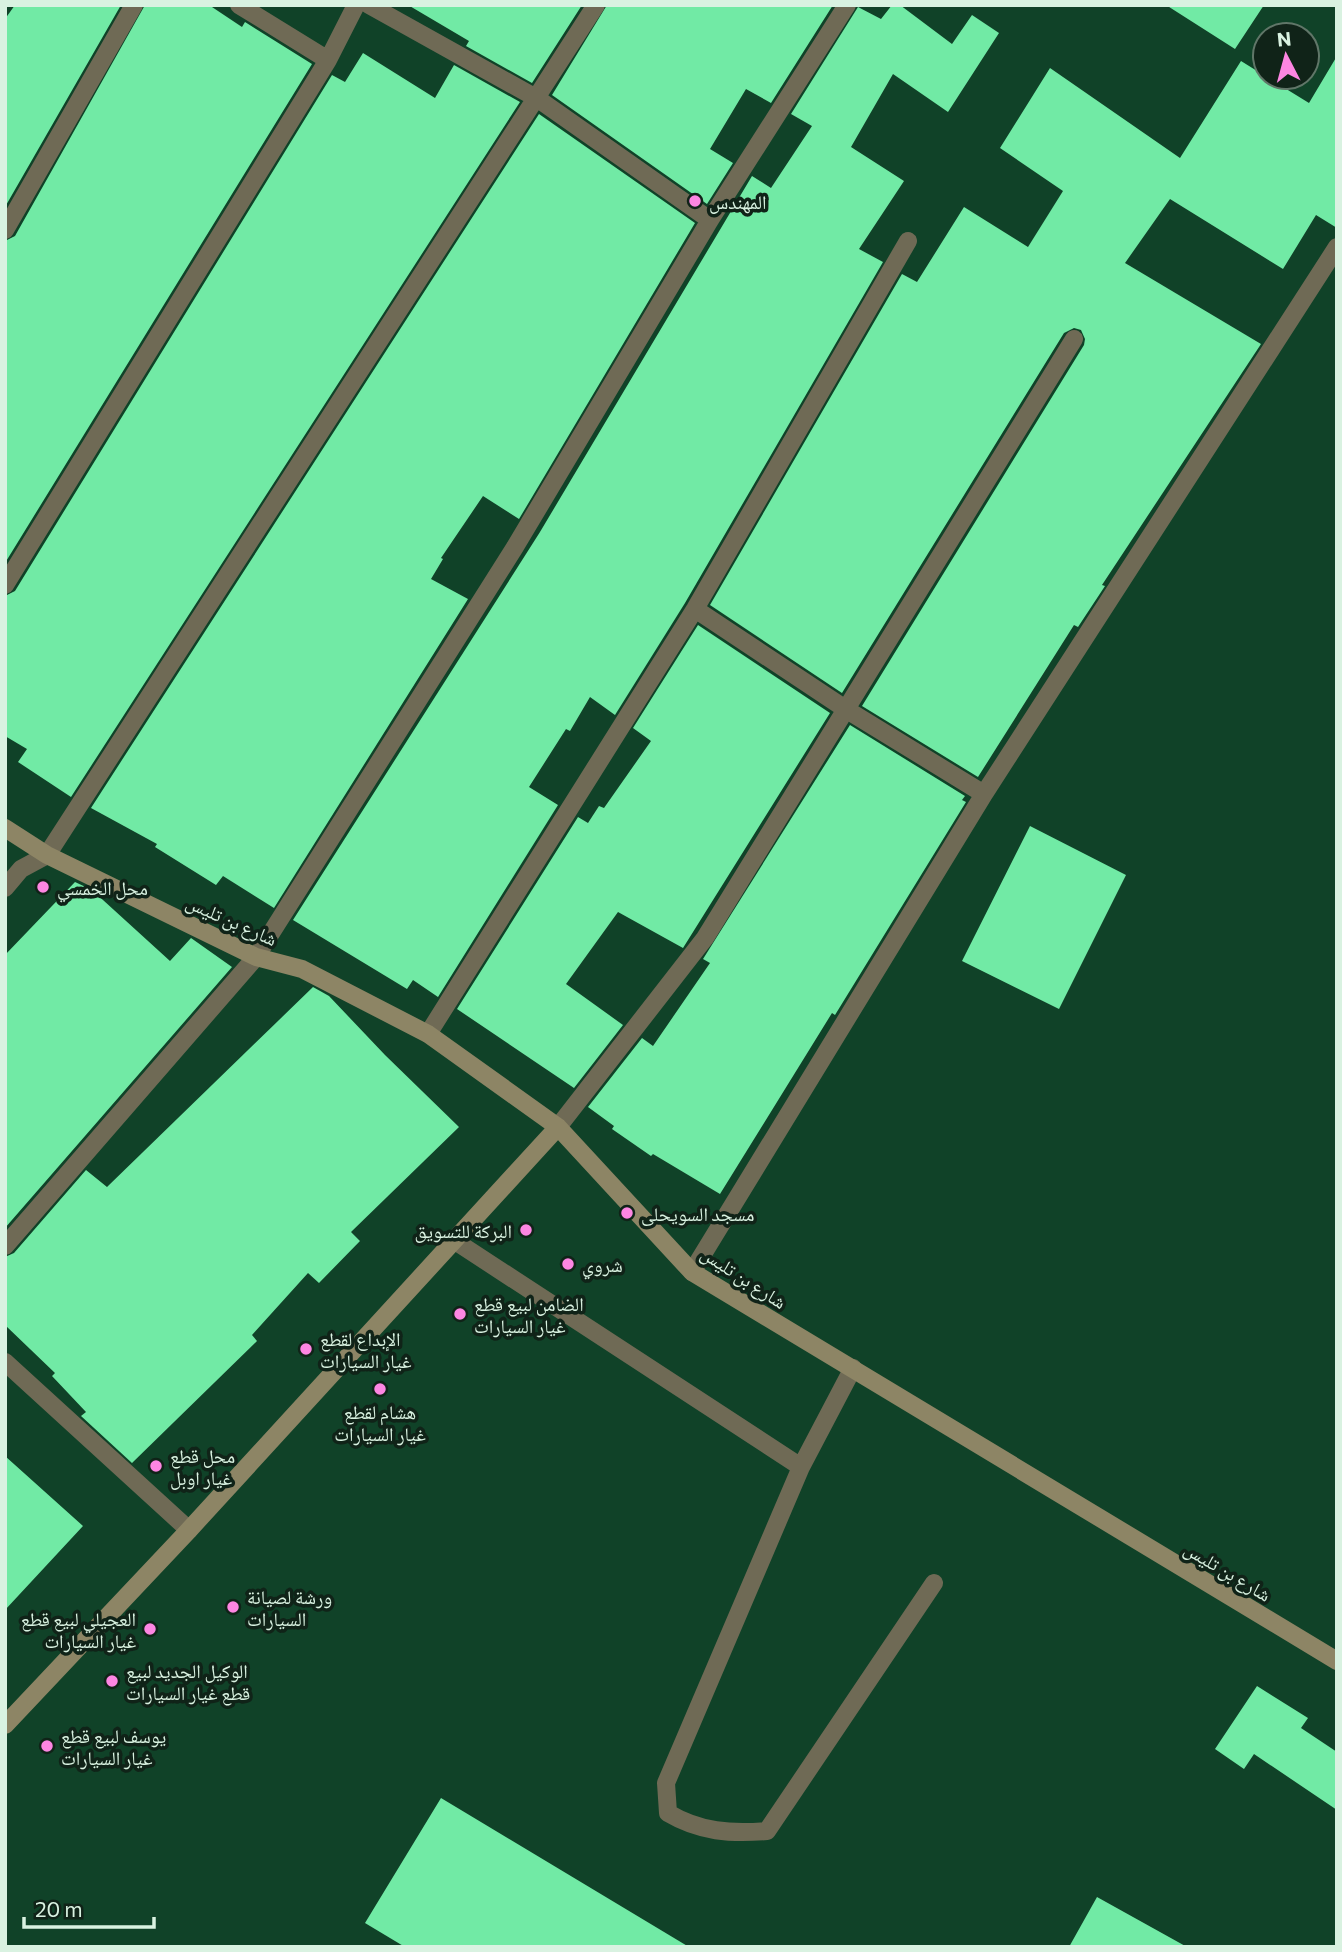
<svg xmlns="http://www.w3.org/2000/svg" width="1342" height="1952" font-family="Commissioner,'Noto Naskh Arabic',sans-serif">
	<rect width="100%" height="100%" fill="#104228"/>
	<!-- building -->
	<path fill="#71eaa5" d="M15,5H121L5,207V19Z
		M145,5H209L242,27L245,22L312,64L5,563V241L15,236Z
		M408,5H582L532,83L466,46L469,41Z
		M607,5H833L771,103L746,89L710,149L733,163L707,204L552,95Z
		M892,5H900L952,44L972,15L999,33L948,112L893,74L851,147L904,181L859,249L883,262L685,603L615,715L590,697L570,731L566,729L529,787L558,805L438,997L413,980L407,989L293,920L540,532L752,176L771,188L812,126L791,114L858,7L881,19Z
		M1166,5H1264L1235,49Z
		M363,53L435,98L454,65L520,102L71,797L18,762L27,749L5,736V596L15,591L332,75L345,82Z
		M1337,56V228L1316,215L1283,269L1170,199L1125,263L1261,344L1102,585L1105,586L1078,627L1074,625L978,777L862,706L1084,345L1085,339L1081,330L1074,328L1064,333L842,693L710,605L902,274L917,282L964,207L1028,247L1063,191L1000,148L1050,68L1180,158L1241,61L1309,103Z
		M539,114L695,223L519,519L483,496L441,558L443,559L431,579L468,599L274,908L223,876L216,885L155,847L157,844L91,808Z
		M698,625L830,713L683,948L618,912L566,984L623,1025L574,1088L457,1009L578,817L588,823L599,806L604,808L651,741L633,728Z
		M850,725L965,796L962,800L966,802L835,1015L832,1013L720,1194L653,1154L651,1156L612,1129L614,1126L588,1107L642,1038L653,1046L710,963L703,959Z
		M1030,826L1126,875L1059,1009L962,961Z
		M75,882L92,890L170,961L191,938L232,967L5,1228V955Z
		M313,987L329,996L385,1055L459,1127L351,1232L360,1241L319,1283L308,1273L252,1335L257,1341L132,1463L81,1416L86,1412L52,1376L55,1373L5,1325V1257L14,1253L86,1170L107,1187Z
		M5,1456L83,1526L5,1610Z
		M1257,1686L1308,1718L1301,1728L1337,1752V1810L1254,1754L1244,1769L1215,1749Z
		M441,1798L689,1947H405L365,1923Z
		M1097,1897L1187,1947H1069Z"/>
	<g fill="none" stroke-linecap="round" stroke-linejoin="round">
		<!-- lane -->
		<path stroke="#6f6a55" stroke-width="18" d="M452,1239L801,1467
			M853,1368L801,1467L666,1783L668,1813C700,1832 731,1834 767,1831L934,1583"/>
		<!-- street -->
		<path stroke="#6f6a55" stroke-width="18" d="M239,5L328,60
			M369,5L538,99L710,220
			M5,230L134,5
			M5,585L328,60L356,5
			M695,609L847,710L984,794
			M5,888L21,869L47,855L596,5
			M428,1034L695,609L908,241
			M558,1127L705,938L1074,339
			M5,1246L256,957L515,547L710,220L847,5
			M692,1272L984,794L1337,247
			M5,1362L189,1530"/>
		<!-- secondary -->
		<path stroke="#8d8565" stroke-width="18" d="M5,828L47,855L256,957L302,969L428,1034L558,1127L692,1272L1337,1661
			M5,1725L189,1530L558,1127"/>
	</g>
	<!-- markers -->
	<g fill="#fd86e2" stroke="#102318" stroke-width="2.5">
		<circle cx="695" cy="201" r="7"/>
		<circle cx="43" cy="887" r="7"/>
		<circle cx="627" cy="1213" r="7"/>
		<circle cx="526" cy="1230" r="7"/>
		<circle cx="568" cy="1264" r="7"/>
		<circle cx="460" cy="1314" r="7"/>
		<circle cx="306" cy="1349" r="7"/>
		<circle cx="380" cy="1389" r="7"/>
		<circle cx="156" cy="1466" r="7"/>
		<circle cx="233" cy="1607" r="7"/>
		<circle cx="150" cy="1629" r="7"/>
		<circle cx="112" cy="1681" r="7"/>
		<circle cx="47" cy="1746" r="7"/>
	</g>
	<g text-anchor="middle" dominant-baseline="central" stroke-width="7" stroke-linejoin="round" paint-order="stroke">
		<!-- poi labels -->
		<g font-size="19" fill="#d9f2e1" stroke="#102318" text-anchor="start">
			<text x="709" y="201">المهندس</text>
			<text x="57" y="887">محل الخمسي</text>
			<text x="641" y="1213">مسجد السويحلى</text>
			<text x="512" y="1230" text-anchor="end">البركة للتسويق</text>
			<text x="582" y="1264">شروي</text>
			<text x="474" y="1303">الضامن لبيع قطع<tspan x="474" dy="22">غيار السيارات</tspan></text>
			<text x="320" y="1338">الإبداع لقطع<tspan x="320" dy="22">غيار السيارات</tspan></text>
			<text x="380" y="1411" text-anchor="middle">هشام لقطع<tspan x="380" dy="22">غيار السيارات</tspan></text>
			<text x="170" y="1455">محل قطع<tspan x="170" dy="22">غيار اوبل</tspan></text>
			<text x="247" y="1596">ورشة لصيانة<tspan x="247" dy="22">السيارات</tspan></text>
			<text x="136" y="1618" text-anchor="end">العجيلي لبيع قطع<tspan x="136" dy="22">غيار السيارات</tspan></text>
			<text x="126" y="1670">الوكيل الجديد لبيع<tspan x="126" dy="22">قطع غيار السيارات</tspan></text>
			<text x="61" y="1735">يوسف لبيع قطع<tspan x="61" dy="22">غيار السيارات</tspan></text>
		</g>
		<!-- street labels -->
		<g font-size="19" fill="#d9f2e1" stroke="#102318">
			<text transform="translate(232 920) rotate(24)">شارع بن تليس</text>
			<text transform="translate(744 1277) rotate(33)">شارع بن تليس</text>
			<text transform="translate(1228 1571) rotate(31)">شارع بن تليس</text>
		</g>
	</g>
	<!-- border -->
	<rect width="1342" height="1952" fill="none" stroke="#d9f2e1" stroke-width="14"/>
	<!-- north arrow -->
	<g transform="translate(1286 56) rotate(354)"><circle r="33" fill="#102318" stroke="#607668" stroke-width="2"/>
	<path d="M0-5L12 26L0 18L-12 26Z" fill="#fd86e2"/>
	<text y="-10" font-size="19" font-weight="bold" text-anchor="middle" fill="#d9f2e1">N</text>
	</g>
	<!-- scale -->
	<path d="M24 1917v10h130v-10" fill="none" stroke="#d9f2e1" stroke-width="3.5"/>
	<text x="35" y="1917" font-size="21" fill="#d9f2e1" stroke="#102318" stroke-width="5" paint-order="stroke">20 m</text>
</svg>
